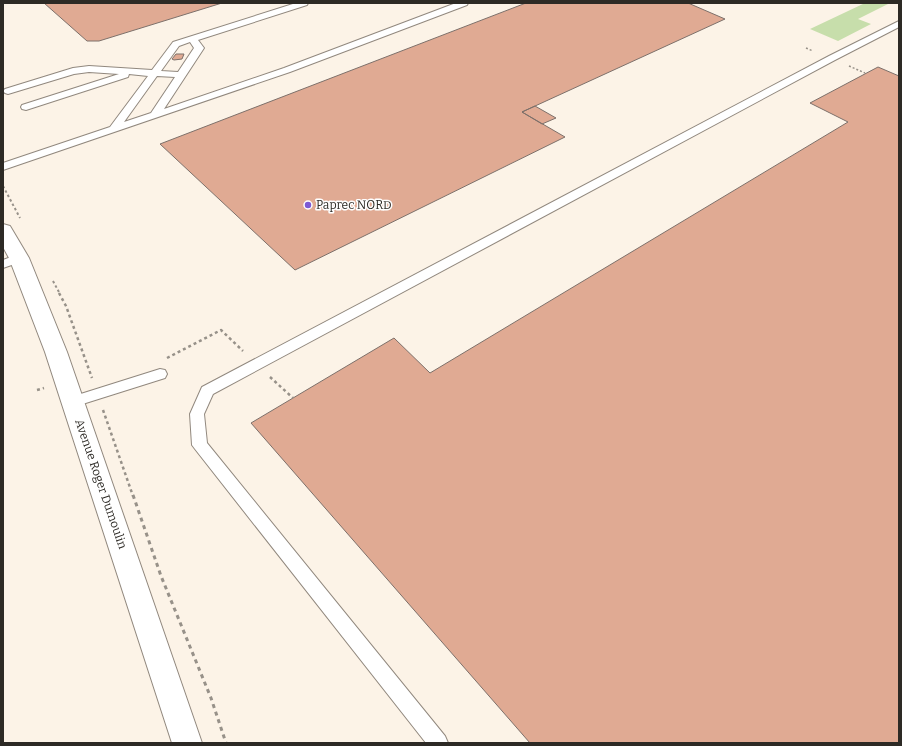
<svg xmlns="http://www.w3.org/2000/svg" width="902" height="746" font-family="Bitter,serif">
	<rect width="100%" height="100%" fill="#fcf3e7"/>
	<!-- water -->
	<path fill="#c7deab" d="M865,3L888,4L858,19L871,24L838,41L810,29Z"/>
	<!-- building -->
	<path fill="#e0aa93" stroke="#7d706a" d="M44,3H222L99,41H87Z
		M526,3H688L725,19L522,112L565,137L295,270L160,144Z
		M176,54H184L182,59L174,60L172,59Z
		M878,67L899,76V743H530L251,423L394,338L430,373L848,122L810,103Z
		M535,106L556,118L542,124L522,112Z"/>
	<g fill="none" stroke-linecap="round" stroke-linejoin="round">
		<!-- service casing -->
		<g stroke="#91887e" stroke-width="2">
			<path id="service" d="M296,3H308L307,5L198,40L204,48L164,109L284,68L456,3H468L467,5L290,72L3,170V163L110,127L148,76L129,74L128,77L26,110L22,109L21,107L22,105L119,74L89,72L74,74L8,94L5,93L3,91L5,89L73,68L89,66L152,70L173,42ZM190,42L194,48L178,72L161,71L179,46ZM157,76L175,77L151,113L124,122Z
				M899,21V27L835,60L213,394L204,414L207,443L445,736L448,743H426L195,449L192,445L190,414L202,387L829,56Z
				M19,254L23,255L25,258L23,261L3,268V260Z
				M160,369L165,370L167,374L165,378L73,407L68,406L66,402L68,398Z"/>
		</g>
		<!-- secondary casing -->
		<g stroke="#91887e" stroke-width="2">
			<path id="secondary" d="M3,224L10,226L29,258L67,352L202,743H172L45,352L9,258L3,247Z"/>
		</g>
		<!-- path-far3 -->
		<path stroke="#979189" stroke-width="1.5" stroke-dasharray="2 2" stroke-linecap="butt" d="M806,48L813,51
			M849,66L865,73"/>
		<!-- path-far2 -->
		<path stroke="#979189" stroke-width="2" stroke-dasharray="2.5 2.5" stroke-linecap="butt" d="M3,186L20,218
			M53,281L60,294"/>
		<!-- path-far1 -->
		<path stroke="#979189" stroke-width="2.5" stroke-dasharray="3 3" stroke-linecap="butt" d="M59,293L66,306L92,378
			M167,358L221,330L243,351
			M270,377L293,398
			M37,390L44,388
			M103,410L133,496"/>
		<!-- path -->
		<path stroke="#979189" stroke-width="3" stroke-dasharray="4 4" stroke-linecap="butt" d="M133,495L161,576L211,698L226,743"/>
		<!-- service -->
		<use href="#service" fill="#fff" fill-rule="evenodd"/>
		<!-- secondary -->
		<use href="#secondary" fill="#fff" fill-rule="evenodd"/>
	</g>
	<!-- markers -->
	<circle fill="#7c5ad4" stroke="#fff" stroke-width="1.5" cx="308" cy="205" r="4"/>
	<g text-anchor="middle" dominant-baseline="central" stroke-width="3" stroke-linejoin="round" paint-order="stroke">
		<!-- poi labels -->
		<g font-size="12" fill="#2d2a25" stroke="#fff" text-anchor="start">
			<text x="316" y="205">Paprec NORD</text>
		</g>
		<!-- street labels -->
		<g font-size="12" fill="#2d2a25" stroke="#fff">
			<text transform="translate(101 484) rotate(71)">Avenue Roger Dumoulin</text>
		</g>
	</g>
	<!-- border -->
	<rect width="902" height="746" fill="none" stroke="#2d2a25" stroke-width="8"/>
</svg>
